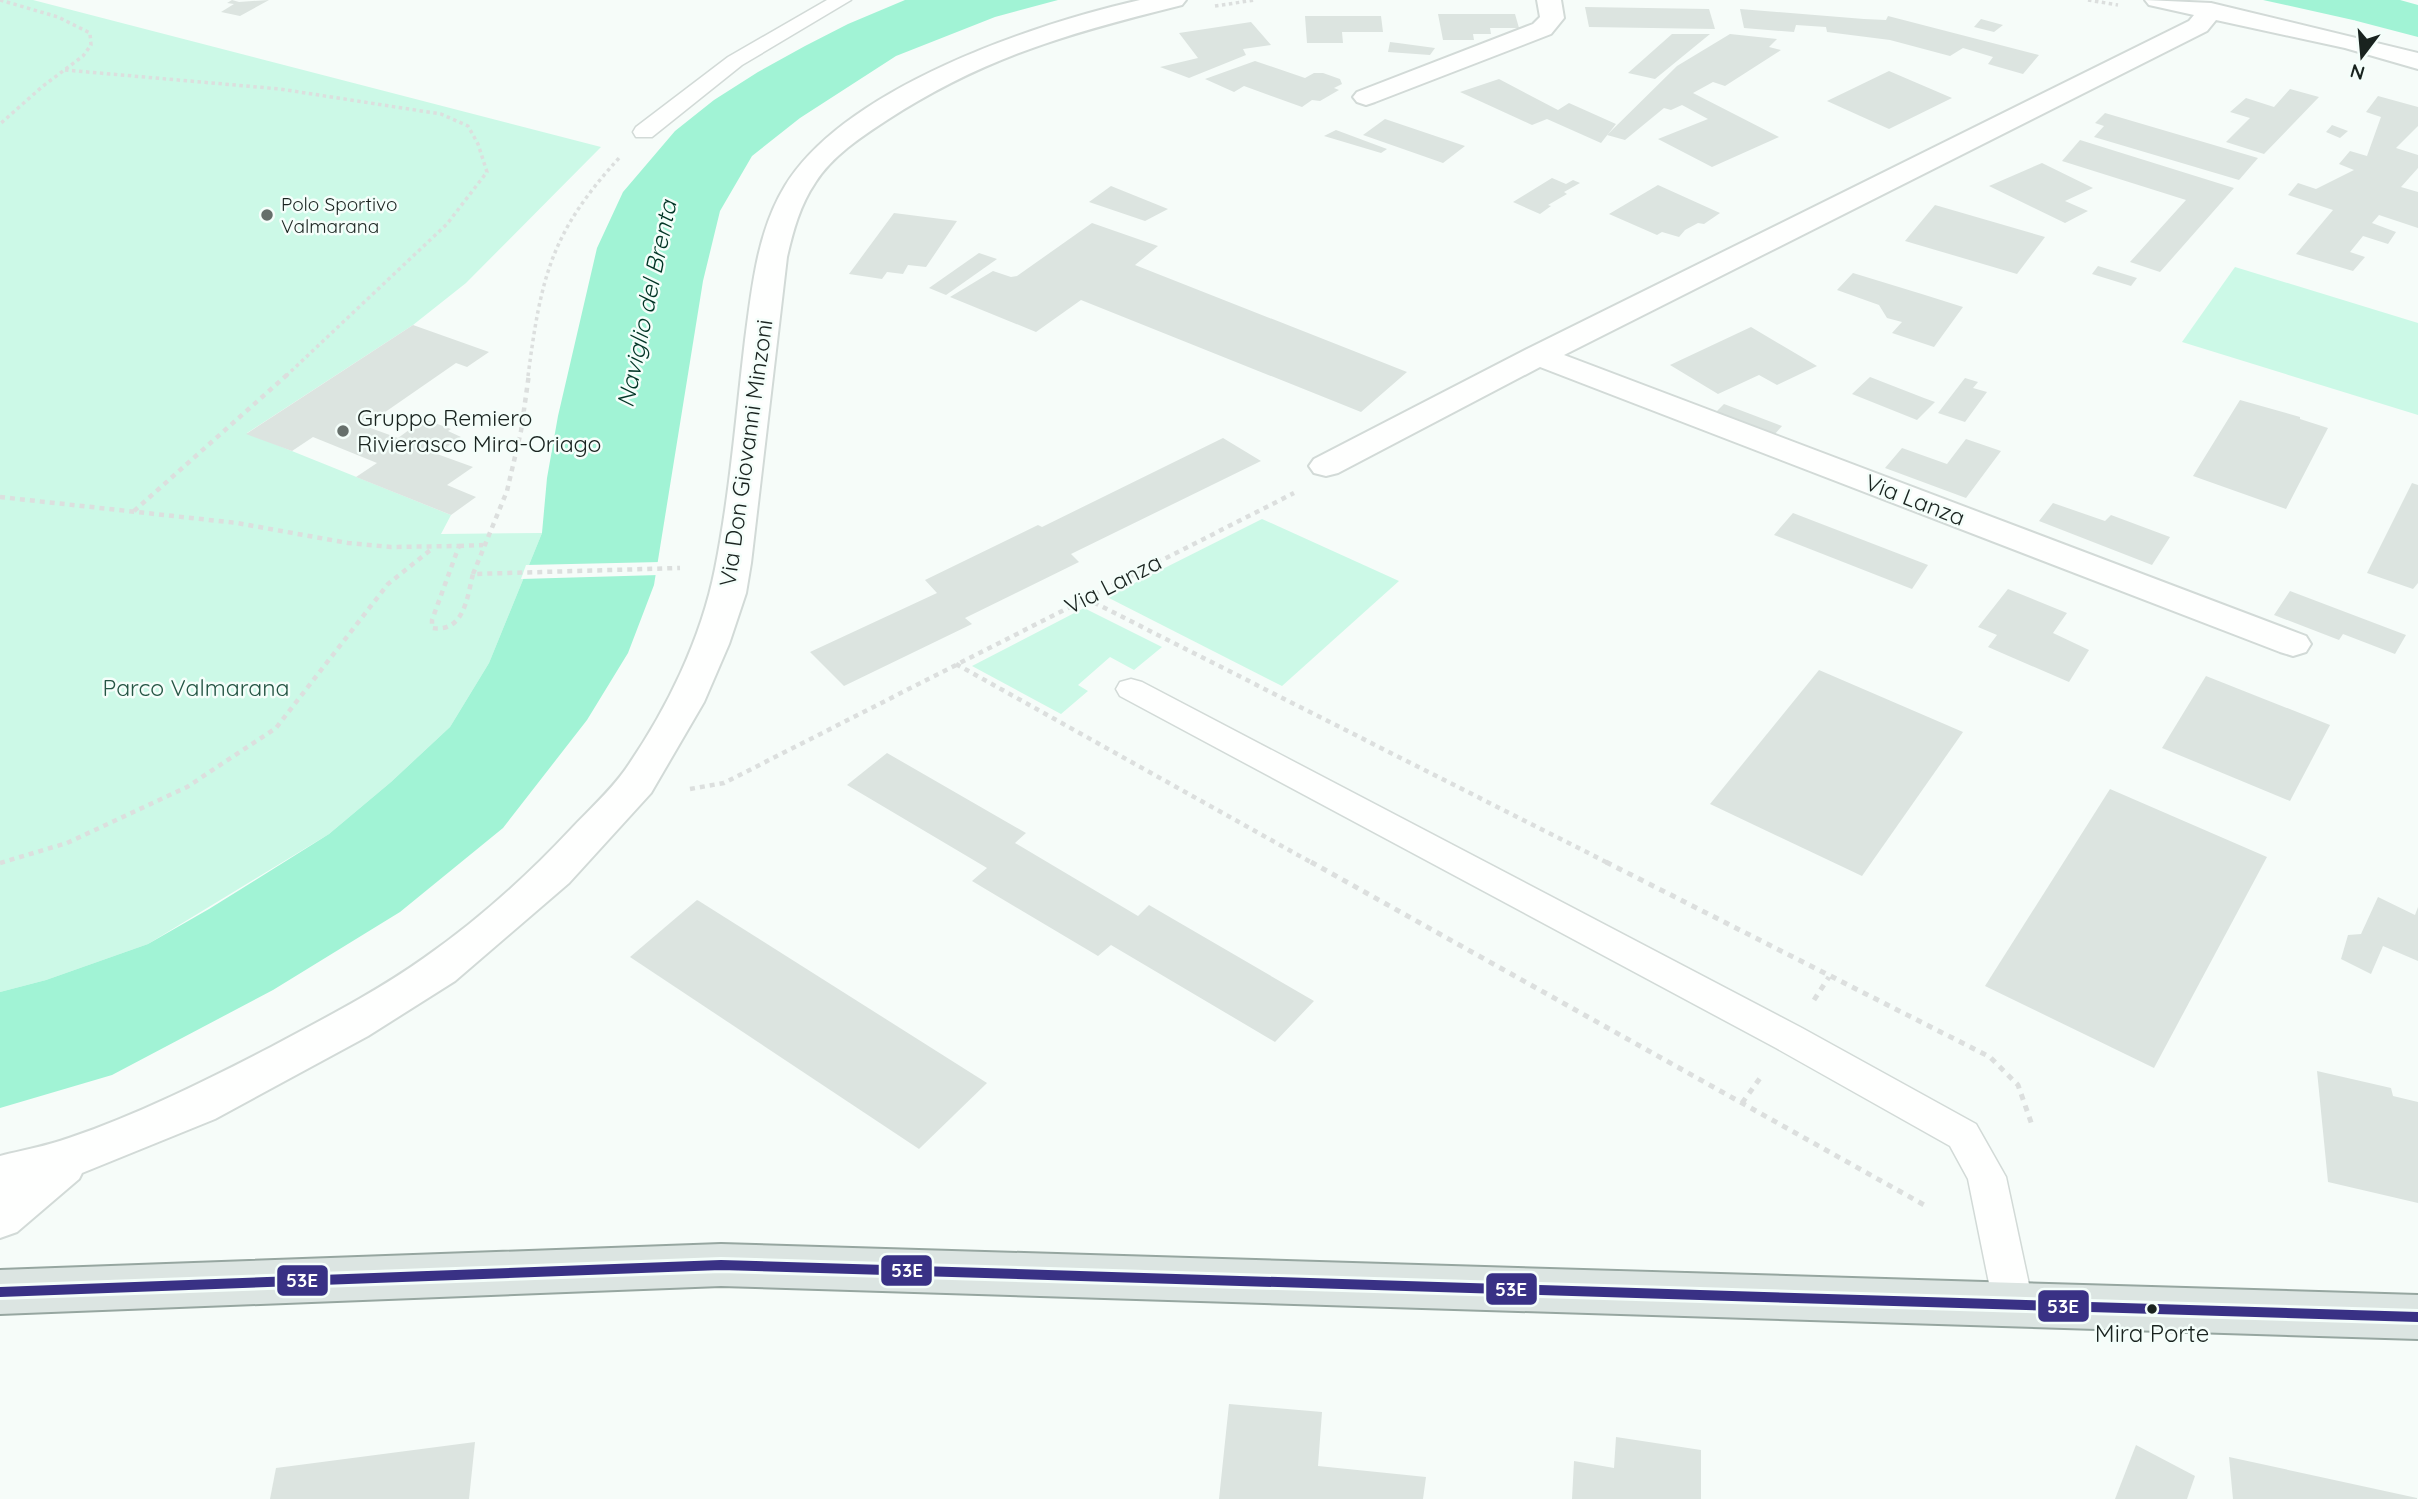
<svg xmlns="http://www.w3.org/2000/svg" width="2418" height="1499" font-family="Quicksand,sans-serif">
  <rect width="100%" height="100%" fill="#f6fcf9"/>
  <g fill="#ccf9e7">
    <polygon points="0,0 33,0 601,147 466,283 413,325 247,433 451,515 441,534 542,533 489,663 450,727 391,782 329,834 148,944 46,980 0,992"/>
    <polygon points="2235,267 2418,323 2418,415 2182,342"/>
    <polygon points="1262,519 1399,581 1282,686 1107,597"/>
    <polygon points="1084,608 1162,647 1134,670 1110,657 1078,685 1088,691 1061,714 972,666"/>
  </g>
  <g fill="#a1f3d5">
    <polygon points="905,0 1058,0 995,17 896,56 800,118 752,156 720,211 703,281 654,585 628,653 587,720 503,828 400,912 273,990 112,1075 0,1108 0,992 46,980 148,944 209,909 329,834 391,782 450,727 489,663 542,533 547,478 558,416 597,248 623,192 675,131 714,100 758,72 805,46 848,24"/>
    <polygon points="2263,0 2400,0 2418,5 2418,37 2353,20"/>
  </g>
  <polygon fill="#f6fcf9" points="661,562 659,575 521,579 526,565"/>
  <g fill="#dce4e0">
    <polygon points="232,0 239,2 269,0 240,16 221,12 234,4 227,3"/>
    <polygon points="1585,7 1709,9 1715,29 1589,27"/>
    <polygon points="1740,9 1864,19 1886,20 1888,16 2039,55 2023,74 1988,64 1993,57 1963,48 1950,56 1890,40 1827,32 1826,27 1796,25 1794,32 1744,28"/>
    <polygon points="1438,14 1515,14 1519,28 1490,28 1491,34 1473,34 1474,40 1443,40"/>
    <polygon points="1305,16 1381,16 1383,32 1342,32 1343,43 1307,43"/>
    <polygon points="1981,19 2003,25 1994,32 1974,27"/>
    <polygon points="1251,22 1271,45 1243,49 1246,55 1189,78 1160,67 1198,58 1179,33"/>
    <polygon points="1672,34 1710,34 1655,79 1628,73"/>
    <polygon points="1730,34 1777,39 1769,47 1781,50 1725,86 1713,82 1693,93 1779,137 1712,167 1658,139 1708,119 1682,105 1671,110 1664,108 1625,140 1607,135 1677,66"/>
    <polygon points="1390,42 1398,43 1435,48 1430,55 1388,52"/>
    <polygon points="1255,61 1305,78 1314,73 1323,73 1340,79 1342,84 1334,88 1339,90 1320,101 1312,100 1302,107 1244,86 1234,92 1205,79"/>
    <polygon points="1889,71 1952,98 1889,129 1827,101"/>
    <polygon points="1499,79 1558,110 1569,103 1616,124 1601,143 1547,119 1532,125 1460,92"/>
    <polygon points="2290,89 2319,97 2264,154 2226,142 2250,118 2230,112 2246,98 2274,107"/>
    <polygon points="2378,96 2418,107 2418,126 2396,148 2418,155 2418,168 2401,187 2418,192 2418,228 2379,215 2372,223 2396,232 2388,244 2363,236 2350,252 2365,257 2353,271 2296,254 2333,210 2288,195 2298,183 2316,189 2354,170 2339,164 2350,151 2367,156 2381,117 2366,112"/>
    <polygon points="2105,113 2258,158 2239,180 2094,137 2104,126 2095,123"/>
    <polygon points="1385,119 1465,146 1443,163 1363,135"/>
    <polygon points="2332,125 2348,131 2340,138 2326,132"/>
    <polygon points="1336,130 1387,149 1381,153 1324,136"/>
    <polygon points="2080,140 2234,188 2160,272 2130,262 2186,200 2062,161"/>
    <polygon points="2042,163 2093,188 2065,201 2088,211 2065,223 1989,186"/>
    <polygon points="1552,178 1566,184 1573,180 1580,183 1564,192 1567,194 1548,205 1551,206 1540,214 1513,202"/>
    <polygon points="1658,185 1720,213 1704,224 1698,223 1685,230 1679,237 1662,232 1657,235 1609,214"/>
    <polygon points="1111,186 1168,209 1145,221 1089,202"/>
    <polygon points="1935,205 2045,237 2017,274 1905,241"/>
    <polygon points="894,213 957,221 926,267 908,265 903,274 887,272 882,279 849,274"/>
    <polygon points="1092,223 1158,246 1135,265 1407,372 1361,412 1081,300 1036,332 950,297 993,271 1011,277 1017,276"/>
    <polygon points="979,253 997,259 946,295 929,288"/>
    <polygon points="2098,266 2137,278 2131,286 2092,274"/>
    <polygon points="1853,273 1925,295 1963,307 1934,347 1892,333 1902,322 1887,318 1879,305 1837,290"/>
    <polygon points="413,325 489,352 467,367 456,363 365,426 398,438 424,419 451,429 448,431 461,437 437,454 473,467 447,485 476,497 451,515 356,477 377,463 313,437 292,451 246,434"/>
    <polygon points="1751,327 1817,366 1777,385 1759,375 1718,394 1670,365"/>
    <polygon points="1870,377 1924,398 1935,402 1917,420 1852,394"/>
    <polygon points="1965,378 1978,382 1973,388 1987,392 1965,422 1938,413"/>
    <polygon points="2240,400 2300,417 2300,419 2328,428 2286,509 2193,476"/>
    <polygon points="1724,404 1782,426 1774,435 1715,413"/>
    <polygon points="1223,438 1261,461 1071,554 1079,562 965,618 972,624 844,686 810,652 937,593 925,580 1038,525 1042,527"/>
    <polygon points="1966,439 2001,451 1966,498 1885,468 1902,448 1947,464"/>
    <polygon points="2412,483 2418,485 2418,583 2413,589 2367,573"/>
    <polygon points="2053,503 2105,521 2111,515 2170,537 2152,565 2039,521"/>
    <polygon points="1793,513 1928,565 1912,589 1774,535"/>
    <polygon points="2008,589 2067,613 2053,633 2089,650 2069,682 1988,647 1997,635 1978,627"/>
    <polygon points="2290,591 2406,635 2395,654 2343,634 2339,640 2274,615"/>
    <polygon points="1819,670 1963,732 1862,876 1710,804"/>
    <polygon points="2206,676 2330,725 2290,801 2162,748"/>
    <polygon points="887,753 1026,833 1015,843 1138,916 1149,905 1314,1001 1275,1042 1111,945 1098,956 972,881 987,868 847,785"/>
    <polygon points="2110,789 2267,857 2154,1068 1985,986"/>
    <polygon points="2378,897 2415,915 2418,907 2418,961 2383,946 2371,974 2341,959 2348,935 2361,934"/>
    <polygon points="697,900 699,901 987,1083 919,1149 630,957"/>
    <polygon points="2317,1071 2391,1088 2393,1096 2418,1102 2418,1203 2328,1182"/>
    <polygon points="1229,1404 1322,1412 1318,1466 1426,1477 1423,1499 1219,1499"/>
    <polygon points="1616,1437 1701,1450 1701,1499 1572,1499 1574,1461 1614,1468"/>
    <polygon points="475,1442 469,1499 270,1499 276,1468"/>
    <polygon points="2136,1445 2195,1476 2187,1499 2115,1499"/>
    <polygon points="2229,1457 2417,1498 2417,1499 2233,1499"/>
  </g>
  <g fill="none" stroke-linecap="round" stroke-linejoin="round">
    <g stroke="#d2dad7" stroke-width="3">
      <g id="lane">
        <polygon points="827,0 851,0 742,65 652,137 636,137 633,132 636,127 728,57"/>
        <polygon points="1131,679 1142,682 1802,1028 1976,1124 2006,1177 2033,1303 2027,1316 2013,1321 1999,1316 1993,1303 1968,1179 1950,1146 1776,1048 1120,696 1116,689 1120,682"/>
      </g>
    </g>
    <g stroke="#d2dad7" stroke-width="4">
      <g id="street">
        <path d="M1140,0h46l-4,5c-112,28 -196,51 -295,115 -26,17 -55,36 -72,63 -15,22 -22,48 -28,74l-36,306 -5,30 -17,51 -25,58 -53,91 -82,90 -114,98 -87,55 -153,83 -133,54 -3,6 -62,53 -17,6v-82c23,-6 47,-10 69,-18 70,-24 136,-57 202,-91 52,-28 105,-55 153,-89 53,-37 103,-82 147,-129 18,-19 39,-38 54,-59 41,-59 76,-130 90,-201 15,-75 21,-153 30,-229 7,-52 12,-108 40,-154 60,-98 248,-162 355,-186z"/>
        <polygon points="1537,0 1561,0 1564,18 1551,34 1375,102 1366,105 1357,102 1353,97 1357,92 1533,24 1540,17"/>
        <polygon points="2145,0 2211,3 2418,53 2418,69 2345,48 2216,20 2207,31 1564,355 2306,636 2311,644 2306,652 2293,656 2280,652 1540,367 1338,473 1326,476 1314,473 1309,466 1314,459 1527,349 2189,21 2194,15 2149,5"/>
      </g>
    </g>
    <g stroke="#96a6a0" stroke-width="4">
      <polygon id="primary" points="721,1244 2418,1295 2418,1339 721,1286 0,1314 0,1270"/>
    </g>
    <g stroke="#dcdfde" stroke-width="3.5" stroke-dasharray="3.5 3.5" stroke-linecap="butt">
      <polyline points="0,0 58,17 90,33 91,45 83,56 43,86 0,124"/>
      <polyline points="2088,0 2118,5"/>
      <polyline points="1215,6 1255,0"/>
      <polyline points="65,70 280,89 441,114 468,126 478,144 487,172 447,224 286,376"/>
      <path d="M528,376c13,-99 23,-144 92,-219"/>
    </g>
    <g stroke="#dcdfde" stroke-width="4.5" stroke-dasharray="5 5" stroke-linecap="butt">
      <path d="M0,497l237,26 111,20 43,4 68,-1 -27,74v8c32,5 35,-30 41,-54l207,-6"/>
      <polyline points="134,511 288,374"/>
      <polyline points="459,546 483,545"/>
      <polyline points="473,574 507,491 521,431 529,374"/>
      <polyline points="1085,598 1610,864"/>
      <polyline points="956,664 1314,864"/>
      <polyline points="690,789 724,783 1294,493"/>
      <polyline points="0,863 67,843 187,787 276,728 388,584 433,548"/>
    </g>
    <g stroke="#dcdfde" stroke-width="5" stroke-dasharray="6 6" stroke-linecap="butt">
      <polyline points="1311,862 1926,1206"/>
      <polyline points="1606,862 1990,1057 2018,1085 2032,1125"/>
      <polyline points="1814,1000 1829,977"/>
      <polyline points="1742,1103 1763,1074"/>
    </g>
    <use href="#lane" fill="#fefffe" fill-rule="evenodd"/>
    <use href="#street" fill="#fefffe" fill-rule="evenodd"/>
    <use href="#primary" fill="#dce5e2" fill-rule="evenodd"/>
    <g stroke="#f4fefa" stroke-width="16">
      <polyline id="bus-1" points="0,1292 721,1265 2418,1317"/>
    </g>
    <use href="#bus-1" stroke="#393185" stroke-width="10"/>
  </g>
  <g fill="#666f6b" stroke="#f4fefa" stroke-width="2.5">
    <circle cx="267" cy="215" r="7"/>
    <circle cx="343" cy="431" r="7"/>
  </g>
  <circle fill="#19231f" stroke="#f4fefa" stroke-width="2.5" cx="2152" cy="1309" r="6"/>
  <g text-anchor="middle" stroke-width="5" stroke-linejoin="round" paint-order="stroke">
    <g font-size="19" fill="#19231f" stroke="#f4fefa" text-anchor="start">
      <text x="281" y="211">Polo Sportivo<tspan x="281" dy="22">Valmarana</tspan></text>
    </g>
    <g font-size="23" fill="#19231f" stroke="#f4fefa" text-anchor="start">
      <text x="357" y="426">Gruppo Remiero<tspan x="357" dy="26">Rivierasco Mira-Oriago</tspan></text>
    </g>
    <g font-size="23" fill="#19231f" stroke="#f4fefa">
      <text transform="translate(746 453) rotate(-82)" y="8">Via Don Giovanni Minzoni</text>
      <text transform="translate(1915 500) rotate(21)" y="8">Via Lanza</text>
      <text transform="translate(1113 584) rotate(-27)" y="8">Via Lanza</text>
    </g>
    <g font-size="23" fill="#255544" stroke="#f4fefa">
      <text x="196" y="696">Parco Valmarana</text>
    </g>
    <g font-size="24" font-style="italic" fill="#003525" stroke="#f4fefa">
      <text transform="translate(647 304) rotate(-78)" y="8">Naviglio del Brenta</text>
    </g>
    <g font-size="24" fill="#19231f" stroke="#f4fefa">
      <text x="2152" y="1342">Mira Porte</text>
    </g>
  </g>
  <g stroke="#f4fefa" stroke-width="2.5">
    <rect x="880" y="1254" width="53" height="33" rx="7" fill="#393185"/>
    <rect x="276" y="1264" width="53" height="33" rx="7" fill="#393185"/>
    <rect x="1485" y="1272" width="53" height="34" rx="7" fill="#393185"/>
    <rect x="2037" y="1289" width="53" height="34" rx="7" fill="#393185"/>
  </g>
  <g font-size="19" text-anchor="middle" font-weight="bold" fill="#fff">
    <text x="907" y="1277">53E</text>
    <text x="302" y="1287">53E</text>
    <text x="1511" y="1296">53E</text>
    <text x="2063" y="1313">53E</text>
  </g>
  <g transform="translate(2362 56) rotate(196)" stroke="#f4fefa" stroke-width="5" paint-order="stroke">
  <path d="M0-5L12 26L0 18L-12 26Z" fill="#19231f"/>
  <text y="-10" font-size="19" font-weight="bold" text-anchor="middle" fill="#19231f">N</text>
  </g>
</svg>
